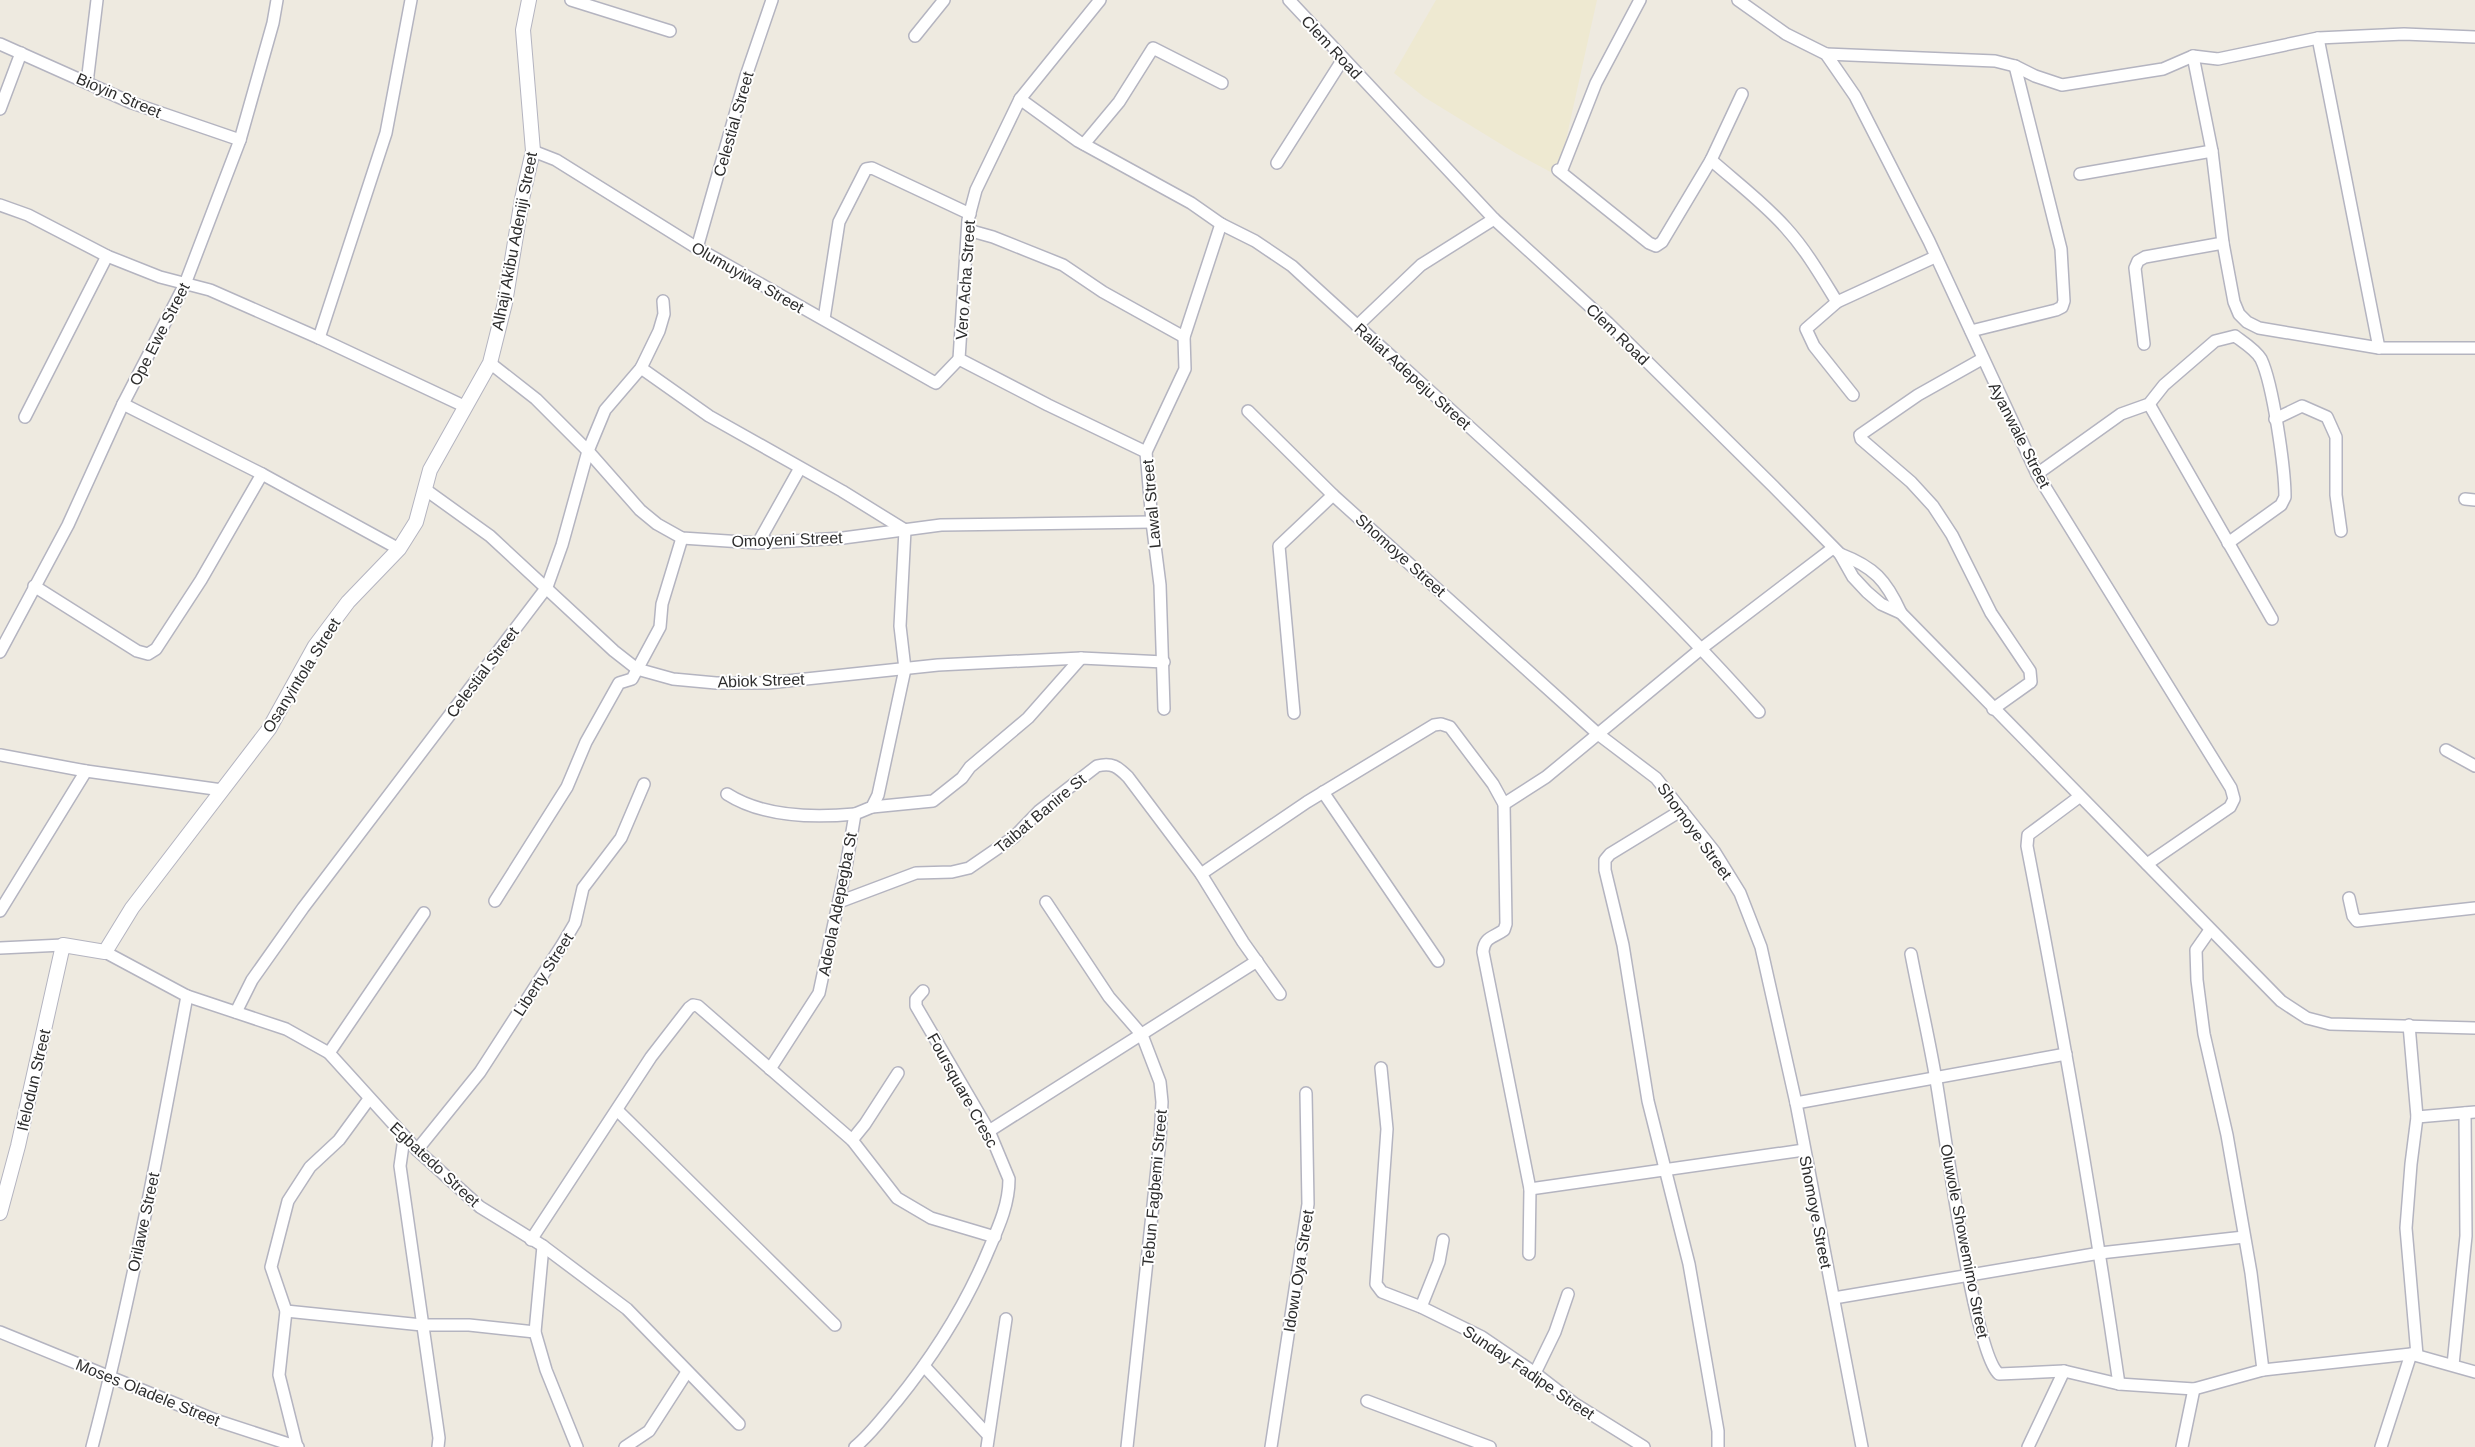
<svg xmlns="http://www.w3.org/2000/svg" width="2475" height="1447" font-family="Helvetica,sans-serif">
  <rect width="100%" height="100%" fill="#eeeae0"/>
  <polygon fill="#eee9d1" points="1436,0 1597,0 1558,176 1517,154 1424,97 1394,73"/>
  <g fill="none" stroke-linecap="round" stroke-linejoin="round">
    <g stroke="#b4b4c0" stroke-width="14">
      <g id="minor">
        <polyline points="571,0 670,31"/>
        <polyline points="1100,0 1020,99 976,190 968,220 959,359 1048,405 1146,452"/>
        <polyline points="1289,0 1494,219 1608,323 1774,487 1840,554 1853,577 1867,592 1881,604 1901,613 2281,1001 2307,1018 2330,1024 2475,1028"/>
        <polyline points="1640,0 1596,83 1561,172 1558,170 1649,243 1656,246 1662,242 1711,160 1742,94"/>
        <polyline points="1738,0 1786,34 1826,54 1855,96 1929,241 2037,474 2231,788 2234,799 2230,807 2147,864"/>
        <polyline points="915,36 944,0"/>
        <polyline points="2318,38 2379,348"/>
        <polyline points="0,44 132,103 240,140"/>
        <polyline points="1826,54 1995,61 2015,66 2035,76 2062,85 2163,69 2193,56 2218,59 2318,38 2404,34 2475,37"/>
        <polyline points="2193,56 2212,151 2223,243 2234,302 2239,314 2247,322 2259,328 2379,348 2475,348"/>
        <polyline points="87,83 97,0"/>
        <path d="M1020,99l58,42 113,62 30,21 34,17 37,25c158,146 324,284 467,446"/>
        <polyline points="0,109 21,53"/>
        <polyline points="1084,144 1119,102 1153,48 1222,83"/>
        <polyline points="533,151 556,160 697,248 932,381 936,383 959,359"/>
        <path d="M1711,160c25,22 53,43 75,68 20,22 35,48 51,74"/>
        <polyline points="1277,163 1343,59"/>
        <polyline points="2080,174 2212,151"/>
        <polyline points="0,205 28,215 107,256 160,277 210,290 319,338 466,407"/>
        <polyline points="968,230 993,237 1063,265 1103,292 1184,337"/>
        <polyline points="697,248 746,76 772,0"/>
        <polyline points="824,319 839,222 866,169 872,168 970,214"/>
        <polyline points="1357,326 1421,265 1494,219"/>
        <polyline points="1971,331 2056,310 2062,307 2064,301 2061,249 2015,66"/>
        <polyline points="319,338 386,133 411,0"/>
        <polyline points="2144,344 2135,268 2138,261 2145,257 2223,243"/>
        <polyline points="1982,359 1918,395 1860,435 1861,439 1911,482 1933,506 1952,535 1991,613 2030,671 2031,682 1993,709"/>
        <polyline points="490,363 536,399 588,451 640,510 657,524 682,538 758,543 843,538 941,525 1152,522"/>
        <polyline points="641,368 709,416 842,491 905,530 900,626 905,669 878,795 872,807 855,814 846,867 819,993 770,1069"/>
        <polyline points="1853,395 1814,346 1806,329 1837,302 1935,257"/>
        <polyline points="123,404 262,474 399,549"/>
        <polyline points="2149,404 2272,619"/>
        <polyline points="1248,411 1333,495 1598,734 1656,778 1714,851 1740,893 1761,947 1796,1103 1862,1447"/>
        <polyline points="25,417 107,256"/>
        <polyline points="2275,419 2302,406 2327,417 2336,437 2336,495 2341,531"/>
        <path d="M2037,474l84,-60 28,-10 15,-19 51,-44 20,-5c8,6 21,14 26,23 12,25 24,110 24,138l-4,8 -53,38"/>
        <polyline points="426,490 490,536 614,651 637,669 673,679 716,683 768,683 938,665 1081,658 1164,662"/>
        <polyline points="2465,499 2475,500"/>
        <polyline points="758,543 800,468"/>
        <path d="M1840,554c34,13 46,26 61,59"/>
        <polyline points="34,586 137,651 148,654 156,649 201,580 262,474"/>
        <polyline points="0,652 68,525 123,404 185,284 240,140 273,23 277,0"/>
        <polyline points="1164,709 1160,585 1152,522 1146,452 1185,369 1184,337 1221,224"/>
        <polyline points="1294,713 1279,546 1333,495"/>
        <polyline points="2446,750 2475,766"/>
        <polyline points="0,755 86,771 222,790"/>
        <polyline points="1323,792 1438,961"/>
        <path d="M727,794c36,23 87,24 128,20"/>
        <path d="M2079,797l-51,38 -1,11c35,179 66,358 92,538"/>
        <polyline points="1504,804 1546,777 1702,648 1833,548"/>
        <polyline points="872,807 933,801 962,778 970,767 1028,718 1081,658"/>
        <polyline points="1682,810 1610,854 1605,860 1605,870 1623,945 1648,1101 1689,1264 1718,1431 1718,1447"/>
        <path d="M1201,874l106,-72 127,-77 7,-1 9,3 43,57 11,20 2,120 -2,6c-11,8 -20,7 -21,22l47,237 -1,65"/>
        <polyline points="2349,898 2353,916 2357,921 2475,908"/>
        <polyline points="495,901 567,787 586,742 619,683 632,679 660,627 662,604 682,538"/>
        <path d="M839,902l77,-29 36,-1 17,-4 45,-31 25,-26 58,-45c15,-4 21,1 31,11l73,97 42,68 37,52"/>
        <polyline points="1046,902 1109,997 1142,1035 1160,1082 1162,1102 1160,1140 1127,1447"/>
        <polyline points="0,911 86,771"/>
        <polyline points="2210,930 2196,950 2197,980 2204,1034 2227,1135 2251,1273 2263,1370"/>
        <polyline points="0,948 63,945"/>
        <polyline points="105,952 187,996 286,1029 329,1053 417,1150 480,1207 543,1246 627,1309 739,1424"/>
        <path d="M1911,954c8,42 18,84 25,126 8,45 38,275 63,294l65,-3 55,13 75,5 69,-19 148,-16 64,18"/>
        <polyline points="236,1012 252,980 303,908 547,587 562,545 588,451 605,410 641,368 659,331 664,314 663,301"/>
        <polyline points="2409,1025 2417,1117 2411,1164 2406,1228 2417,1355"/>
        <polyline points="329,1053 424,913"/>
        <polyline points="1381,1068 1387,1129 1376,1284 1382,1292 1421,1307 1482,1337 1535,1373 1575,1404 1644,1447"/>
        <polyline points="1796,1103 2066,1054"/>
        <polyline points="617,1110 835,1325"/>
        <polyline points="2417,1117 2475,1112"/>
        <polyline points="989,1131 1257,961"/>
        <polyline points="404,1138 400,1166 439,1438 438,1447"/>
        <polyline points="852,1140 865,1124 898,1073"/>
        <polyline points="417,1150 480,1072 562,945 575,923 583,888 621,838 644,784"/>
        <polyline points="1530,1189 1804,1150"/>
        <polyline points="531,1240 651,1057 689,1008 693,1005 698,1006 852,1140 897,1198 931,1218 995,1237"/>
        <polyline points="543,1246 535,1332 546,1370 577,1447"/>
        <polyline points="1834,1298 2100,1253 2244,1237"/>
        <polyline points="1421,1307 1439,1262 1443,1240"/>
        <polyline points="286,1311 422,1325 469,1325 535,1332"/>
        <polyline points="0,1332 218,1421 298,1447"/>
        <polyline points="2453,1365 2466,1236 2465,1113"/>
        <polyline points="924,1366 988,1435"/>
        <polyline points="1535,1373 1555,1332 1568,1294"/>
        <polyline points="1367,1401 1490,1447"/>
        <path d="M92,1447c39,-148 67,-300 95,-451"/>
        <polyline points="297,1447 279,1375 286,1311 271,1267 288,1201 310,1167 339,1140 369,1099"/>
        <polyline points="625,1447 649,1431 687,1372"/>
        <path d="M855,1447c16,-13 28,-30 41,-45 39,-48 70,-97 93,-153 10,-23 20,-45 20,-70l-20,-48 -73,-125v-7l7,-8"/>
        <polyline points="987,1447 1006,1319"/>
        <polyline points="1271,1447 1308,1204 1306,1093"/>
        <polyline points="2028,1447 2064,1371"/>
        <polyline points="2182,1447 2194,1389"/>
        <polyline points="2381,1447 2411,1354"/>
      </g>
    </g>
    <g stroke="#b4b4c0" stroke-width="16">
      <polyline id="tertiary" points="0,1213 18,1146 63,945 105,952 132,908 269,729 315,646 348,602 399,549 416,522 430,470 490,363 505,303 522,199 533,151 523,30 529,0"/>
    </g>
    <use href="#minor" stroke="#fff" stroke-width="11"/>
    <use href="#tertiary" stroke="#fff" stroke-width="14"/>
  </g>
  <g text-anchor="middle" stroke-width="4" stroke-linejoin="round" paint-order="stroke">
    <g font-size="16" fill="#2d2d2d" stroke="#fff">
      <text transform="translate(1332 47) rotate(47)" y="6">Clem Road</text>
      <text transform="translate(119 95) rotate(23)" y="6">Bioyin Street</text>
      <text transform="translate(733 124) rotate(-74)" y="6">Celestial Street</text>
      <text transform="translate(514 241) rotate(-79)" y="6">Alhaji Akibu Adeniji Street</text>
      <text transform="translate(748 277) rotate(30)" y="6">Olumuyiwa Street</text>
      <text transform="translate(965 280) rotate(-86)" y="6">Vero Acha Street</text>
      <text transform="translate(159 334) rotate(-63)" y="6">Ope Ewe Street</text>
      <text transform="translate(1618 334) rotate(44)" y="6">Clem Road</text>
      <text transform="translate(1413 376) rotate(42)" y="6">Raliat Adepeju Street</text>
      <text transform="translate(2020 435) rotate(63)" y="6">Ayanwale Street</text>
      <text transform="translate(1151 504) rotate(-95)" y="6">Lawal Street</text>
      <text transform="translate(787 539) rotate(-2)" y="6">Omoyeni Street</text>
      <text transform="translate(1401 555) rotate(42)" y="6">Shomoye Street</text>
      <text transform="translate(482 672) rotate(-53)" y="6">Celestial Street</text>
      <text transform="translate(301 675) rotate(-58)" y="6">Osanyintola Street</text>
      <text transform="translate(761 680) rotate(-2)" y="6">Abiok Street</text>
      <text transform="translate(1040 813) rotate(-40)" y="6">Taibat Banire St</text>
      <text transform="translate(1695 831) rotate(54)" y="6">Shomoye Street</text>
      <text transform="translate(837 904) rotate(-79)" y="6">Adeola Adepegba St</text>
      <text transform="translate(543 974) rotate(-57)" y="6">Liberty Street</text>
      <text transform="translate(33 1080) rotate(-77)" y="6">Ifelodun Street</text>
      <text transform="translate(963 1090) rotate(61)" y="6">Foursquare Cresc</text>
      <text transform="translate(435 1164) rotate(43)" y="6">Egbatedo Street</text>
      <text transform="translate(1154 1188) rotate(-85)" y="6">Tebun Fagbemi Street</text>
      <text transform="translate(1816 1212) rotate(79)" y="6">Shomoye Street</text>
      <text transform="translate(143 1222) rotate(-78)" y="6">Orilawe Street</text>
      <text transform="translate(1965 1241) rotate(79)" y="6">Oluwole Showemimo Street</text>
      <text transform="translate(1298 1271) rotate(-81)" y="6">Idowu Oya Street</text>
      <text transform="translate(1529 1372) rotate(34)" y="6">Sunday Fadipe Street</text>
      <text transform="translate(148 1392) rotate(22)" y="6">Moses Oladele Street</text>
    </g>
  </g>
</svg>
